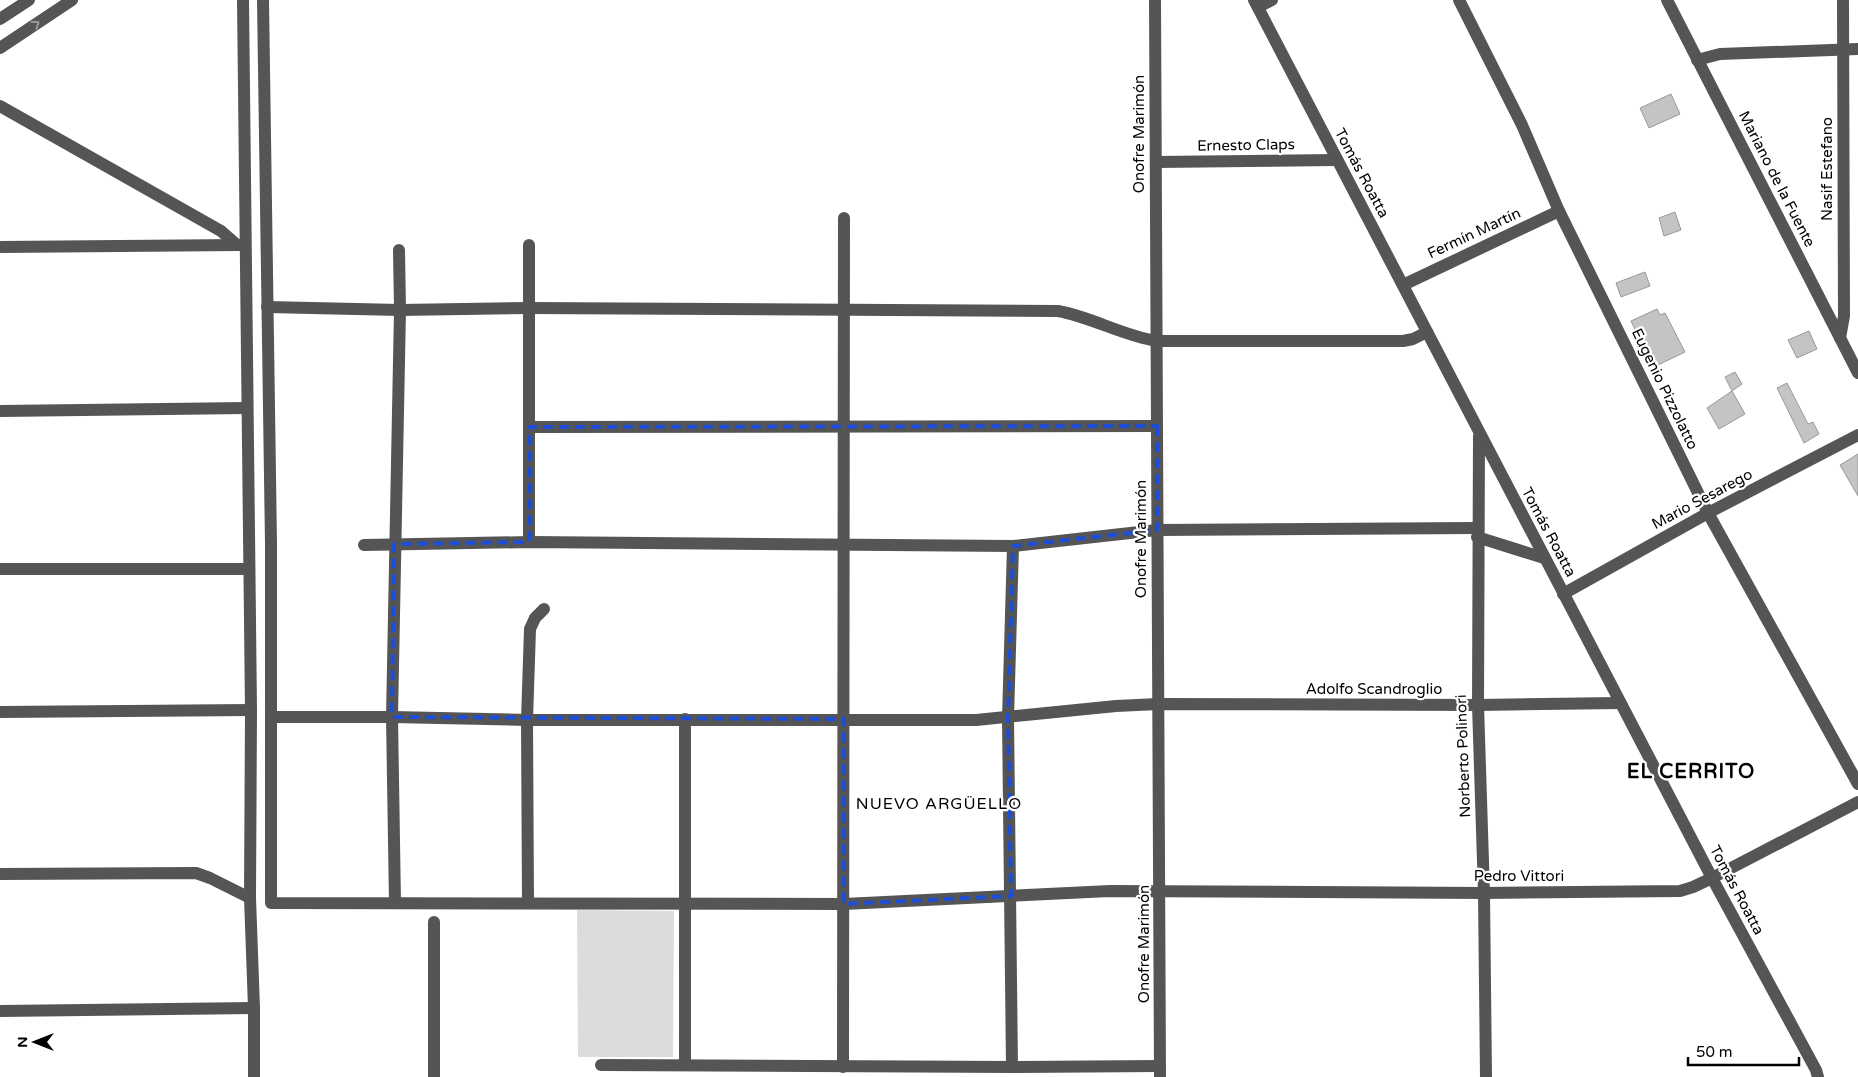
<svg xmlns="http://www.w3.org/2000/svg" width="1858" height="1077" font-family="'Varela Round',sans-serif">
  <rect width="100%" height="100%" fill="#fff"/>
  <polygon fill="#dcdcdc" points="577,910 674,911 673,1057 578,1057"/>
  <g fill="#c4c4c4" stroke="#999">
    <polygon points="1671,94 1680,114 1649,128 1640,108"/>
    <polygon points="1675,212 1681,230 1664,236 1659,218"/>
    <polygon points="1645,272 1650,286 1621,297 1616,283"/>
    <polygon points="1657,309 1660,315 1665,313 1685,352 1656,366 1642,336 1639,338 1631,321"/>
    <polygon points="1809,331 1817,349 1797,358 1788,340"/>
    <polygon points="1735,372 1742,384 1732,391 1725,377"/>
    <polygon points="1787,383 1808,424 1813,422 1819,434 1804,443 1777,388"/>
    <polygon points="1732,391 1745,414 1719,429 1707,408"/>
    <polygon points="1858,454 1858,496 1840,465"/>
  </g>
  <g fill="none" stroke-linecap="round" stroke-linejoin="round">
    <g stroke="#555" stroke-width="12">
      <polyline points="243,0 251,710 250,898 254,1008 254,1077"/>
      <polyline points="263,0 271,544 271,903 844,904 1110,891 1484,893 1680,891 1693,887 1712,878 1858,802"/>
      <polyline points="1155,0 1160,1077"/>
      <polyline points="1254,0 1712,878 1816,1070 1818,1077"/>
      <polyline points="1459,0 1522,125 1559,211 1708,513 1858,784"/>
      <polyline points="1667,0 1858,373"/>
      <polyline points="1258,7 1272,0"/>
      <polyline points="0,19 29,0"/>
      <polyline points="0,48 72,0"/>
      <polyline points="1697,60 1720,54 1858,49"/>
      <polyline points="0,106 221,231 237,245"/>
      <polyline points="1156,162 1337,160"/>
      <polyline points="0,247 240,245"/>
      <polyline points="1403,285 1559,211"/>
      <path d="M267,307l133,3 129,-2 529,3c34,6 65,25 99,30h246l10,-2 14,-7"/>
      <polyline points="1840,338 1844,316 1843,0"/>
      <polyline points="0,411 247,408"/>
      <polyline points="529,427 1157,426"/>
      <polyline points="1479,436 1478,705 1484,893 1486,1077"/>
      <polyline points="1477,537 1544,558"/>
      <polyline points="529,542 529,245"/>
      <polyline points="364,545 529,542 1013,546 1157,530 1477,528"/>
      <polyline points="0,569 248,569"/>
      <polyline points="1563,594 1708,513 1858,435"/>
      <polyline points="0,712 251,710"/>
      <polyline points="271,717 392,717 527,720 976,720 1116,706 1158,704 1478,705 1620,703"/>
      <polyline points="685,719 685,1065"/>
      <polyline points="0,874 196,873 210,878 250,898"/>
      <polyline points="395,903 392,717 400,310 399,250"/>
      <polyline points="528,903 527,720 530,629 535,618 544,609"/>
      <polyline points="434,922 434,1077"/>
      <polyline points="0,1011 254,1008"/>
      <polyline points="601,1065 1012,1067 1160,1066"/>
      <polyline points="843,1067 844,218"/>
      <polyline points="1012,1067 1008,718 1013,546"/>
    </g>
  </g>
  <defs><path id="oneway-chevron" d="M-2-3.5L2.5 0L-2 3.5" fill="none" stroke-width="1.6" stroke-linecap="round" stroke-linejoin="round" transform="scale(1.25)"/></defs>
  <use stroke="#999" href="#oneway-chevron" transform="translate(36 24) rotate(-34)"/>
  <path fill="none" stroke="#1d4ed8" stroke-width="4" stroke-dasharray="10 6" stroke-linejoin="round" d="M1157,426v104l-144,16 -5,172 3,178 -167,8v-185l-452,-2 2,-173 135,-2v-115z"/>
  <g text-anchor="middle" stroke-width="4.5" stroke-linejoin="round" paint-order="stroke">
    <g font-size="15" fill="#000" stroke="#fff">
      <text transform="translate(1139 134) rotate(-90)" y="5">Onofre Marimón</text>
      <text transform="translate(1246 145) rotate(-1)" y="5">Ernesto Claps</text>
      <text transform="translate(1827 169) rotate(-90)" y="5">Nasif Estefano</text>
      <text transform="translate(1362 173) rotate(62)" y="5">Tomás Roatta</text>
      <text transform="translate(1777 179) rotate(63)" y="5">Mariano de la Fuente</text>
      <text transform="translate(1474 233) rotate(-25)" y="5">Fermín Martín</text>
      <text transform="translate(1665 389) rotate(64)" y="5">Eugenio Pizzolatto</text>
      <text transform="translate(1702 499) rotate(-28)" y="5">Mario Sesarego</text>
      <text transform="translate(1549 532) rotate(62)" y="5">Tomás Roatta</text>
      <text transform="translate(1141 539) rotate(-90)" y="5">Onofre Marimón</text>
      <text x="1374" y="694">Adolfo Scandroglio</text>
      <text transform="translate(1463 756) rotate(-92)" y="5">Norberto Polinori</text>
      <text x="1519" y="881">Pedro Vittori</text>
      <text transform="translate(1737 890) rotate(62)" y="5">Tomás Roatta</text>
      <text transform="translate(1144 944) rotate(-90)" y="5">Onofre Marimón</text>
    </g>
    <g font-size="16" letter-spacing="1" fill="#000" stroke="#fff">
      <text x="939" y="809">NUEVO ARGÜELLO</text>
    </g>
    <g font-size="20" font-weight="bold" letter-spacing="1" fill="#000" stroke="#fff">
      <text x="1691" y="778">EL CERRITO</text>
    </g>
  </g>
  <g transform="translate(35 1042) rotate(270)" stroke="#ffffff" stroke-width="4" paint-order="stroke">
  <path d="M0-4L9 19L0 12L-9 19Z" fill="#000000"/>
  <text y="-8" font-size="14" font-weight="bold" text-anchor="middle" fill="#000000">N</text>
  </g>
  <path d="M1688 1057v8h111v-8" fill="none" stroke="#000000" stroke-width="2.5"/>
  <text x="1696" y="1057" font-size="15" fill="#000000" stroke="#ffffff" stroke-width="4" paint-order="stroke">50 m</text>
</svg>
